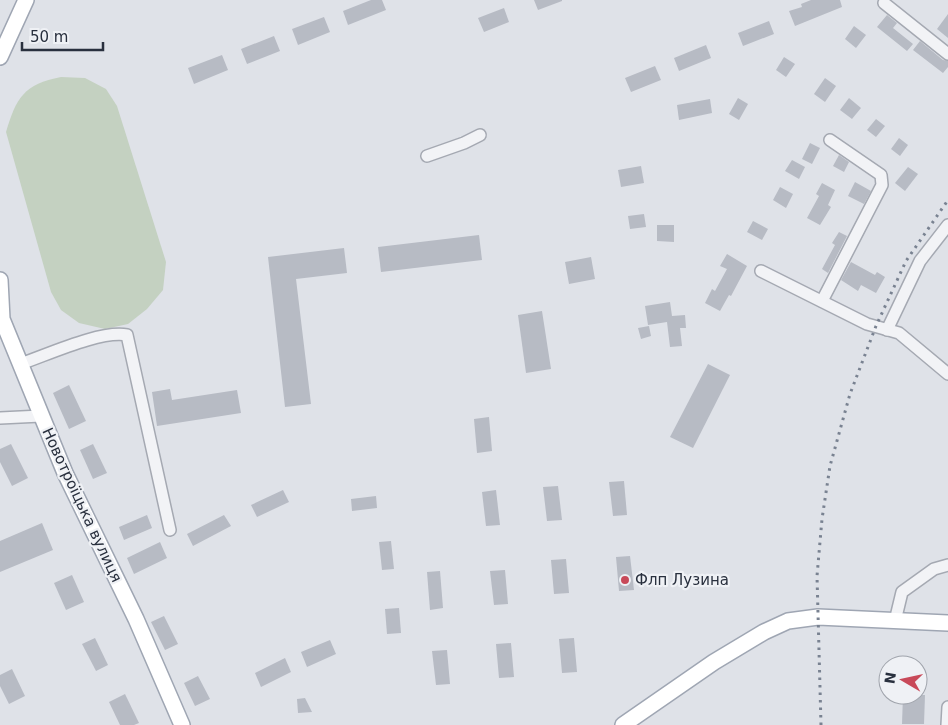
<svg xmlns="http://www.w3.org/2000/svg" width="948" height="725" font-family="'DejaVu Sans',sans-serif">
  <rect width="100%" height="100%" fill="#dfe2e8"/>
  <path fill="#c4d1c1" d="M61,77l24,1 21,11 11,17 49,156 -3,28 -16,19 -19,15 -23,5 -26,-6 -18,-13 -10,-18 -45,-160c10,-34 18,-48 55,-55z"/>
  <g fill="#b7bbc4">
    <polygon points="371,0 382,0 386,10 348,25 343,11"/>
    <polygon points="534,0 562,0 562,1 538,10"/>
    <polygon points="811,0 840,0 842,7 795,26 789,11 802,7 801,4"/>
    <polygon points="504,8 509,22 484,32 478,18"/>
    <polygon points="948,14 948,38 937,29"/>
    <polygon points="887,15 897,23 893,28 913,44 907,51 877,27"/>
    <polygon points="324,17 330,32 298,45 292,29"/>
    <polygon points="769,21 774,34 743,46 738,33"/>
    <polygon points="854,26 866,35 856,48 845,39"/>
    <polygon points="274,36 280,51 247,64 241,49"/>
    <polygon points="920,41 943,60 948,61 948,67 943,73 913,50"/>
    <polygon points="706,45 711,58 679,71 674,58"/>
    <polygon points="222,55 228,70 194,84 188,68"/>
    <polygon points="784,57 795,64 786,77 776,70"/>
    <polygon points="655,66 661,80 631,92 625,78"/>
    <polygon points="825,78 836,86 825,102 814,94"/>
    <polygon points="738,98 748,104 739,120 729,114"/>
    <polygon points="849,98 861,108 852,119 840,110"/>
    <polygon points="710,99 712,113 679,120 677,105"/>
    <polygon points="876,119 885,126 876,137 867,130"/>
    <polygon points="899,138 908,145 900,156 891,149"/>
    <polygon points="810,143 820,148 812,164 802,159"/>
    <polygon points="839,155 849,162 844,172 833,166"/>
    <polygon points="792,160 805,167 799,179 785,171"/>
    <polygon points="641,166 644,183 621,187 618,170"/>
    <polygon points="908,167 918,174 905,191 895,183"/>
    <polygon points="855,182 871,191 864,204 848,196"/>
    <polygon points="822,183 835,190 828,205 831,207 820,225 807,218 819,196 816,194"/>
    <polygon points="780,187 793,194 786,208 773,200"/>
    <polygon points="644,214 646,227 630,229 628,216"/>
    <polygon points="753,221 768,229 762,240 747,232"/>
    <polygon points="657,225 674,225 674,242 657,241"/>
    <polygon points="839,232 847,236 828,273 822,269 835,245 832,243"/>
    <polygon points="479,235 482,260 381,272 378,247"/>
    <polygon points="344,248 347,273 296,279 311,404 285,407 268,257"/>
    <polygon points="727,254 747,266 731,296 729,295 720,311 705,303 712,289 715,291 727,269 720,266"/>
    <polygon points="591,257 595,279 569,284 565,262"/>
    <polygon points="851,262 875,275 877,272 885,277 876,293 861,285 858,291 841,280"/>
    <polygon points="670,302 672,316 685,315 686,328 680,328 682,346 670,347 667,322 648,325 645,306"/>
    <polygon points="542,311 551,369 526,373 518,315"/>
    <polygon points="649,326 651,336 641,339 638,328"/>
    <polygon points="708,364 730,375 693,448 670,437"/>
    <polygon points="69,385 86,421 69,429 53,393"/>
    <polygon points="170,389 172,400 237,390 241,413 157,426 152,392"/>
    <polygon points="489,417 492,451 477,453 474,419"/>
    <polygon points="11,444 28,478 12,486 0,462 0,449"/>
    <polygon points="93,444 107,473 93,479 80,450"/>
    <polygon points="624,481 627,515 613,516 609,482"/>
    <polygon points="558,486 562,520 547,521 543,487"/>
    <polygon points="283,490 289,502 257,517 251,505"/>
    <polygon points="496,490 500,525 486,526 482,492"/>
    <polygon points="376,496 377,508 352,511 351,499"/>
    <polygon points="147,515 152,528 124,540 119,527"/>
    <polygon points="224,515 231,526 193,546 187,534"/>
    <polygon points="42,523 53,550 0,572 0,541"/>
    <polygon points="391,541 394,569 382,570 379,542"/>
    <polygon points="160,542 167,558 134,574 127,558"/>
    <polygon points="630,556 634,590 619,591 616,557"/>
    <polygon points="566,559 569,593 554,594 551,560"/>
    <polygon points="505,570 508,604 494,605 490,571"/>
    <polygon points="440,571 443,608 430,610 427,572"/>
    <polygon points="72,575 84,602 66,610 54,583"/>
    <polygon points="399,608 401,633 387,634 385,609"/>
    <polygon points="164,616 178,644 165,650 151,622"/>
    <polygon points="95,638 108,665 96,671 82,644"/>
    <polygon points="574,638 577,672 562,673 559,639"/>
    <polygon points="330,640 336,654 307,667 301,652"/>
    <polygon points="511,643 514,677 499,678 496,644"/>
    <polygon points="447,650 450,684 436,685 432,651"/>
    <polygon points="285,658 291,672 261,687 255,673"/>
    <polygon points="12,669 25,696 9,704 0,686 0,675"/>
    <polygon points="198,676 210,699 195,706 184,683"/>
    <polygon points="125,694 139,723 134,725 120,725 109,702"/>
    <polygon points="903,695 925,695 924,724 902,724"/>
    <polygon points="305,698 312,712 298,713 297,699"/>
  </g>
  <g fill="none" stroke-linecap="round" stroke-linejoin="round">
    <g stroke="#a5a9b2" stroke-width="14">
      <g id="minor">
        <polyline points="884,3 948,54"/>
        <polyline points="427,156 464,143 480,135"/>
        <polyline points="761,271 867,324 899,333 948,374"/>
        <polyline points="822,301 882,185 881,175 830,140"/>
        <polyline points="887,330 920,261 948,225"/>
        <path d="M20,364c27,-9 80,-34 107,-29l43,195"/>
        <polyline points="0,418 41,416"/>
        <polyline points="895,621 902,592 934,569 948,565"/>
        <polyline points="947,725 948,707"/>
      </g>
    </g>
    <g stroke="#9fa6b3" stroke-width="18">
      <g id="major">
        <polyline points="0,57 26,0"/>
        <polyline points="0,280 2,319 65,473 136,619 182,725"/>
        <polyline points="623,725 714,662 764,632 788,621 818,617 948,623"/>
      </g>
    </g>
    <use href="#minor" stroke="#f2f3f6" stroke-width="11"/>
    <use href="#major" stroke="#fff" stroke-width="15"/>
    <polyline stroke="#798291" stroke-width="3" stroke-dasharray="2.5 5" stroke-linecap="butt" points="821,725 817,576 822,519 830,466 850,394 876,326 906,261 948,200"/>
  </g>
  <circle fill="#c84959" stroke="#eff1f5" stroke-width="2" cx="625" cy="580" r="5"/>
  <g text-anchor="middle" stroke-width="4.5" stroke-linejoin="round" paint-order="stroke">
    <g font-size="15" fill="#29303e" stroke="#eff1f5">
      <text transform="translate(82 505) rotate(65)" y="5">Новотроїцька вулиця</text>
    </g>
    <g font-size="15" fill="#29303e" stroke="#eff1f5" text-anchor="start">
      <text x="635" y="585">Флп Лузина</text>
    </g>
  </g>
  <g transform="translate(903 680) rotate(279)"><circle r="24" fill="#eff1f5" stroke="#a0a4ac"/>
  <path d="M0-4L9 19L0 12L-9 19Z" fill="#c84959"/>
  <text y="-8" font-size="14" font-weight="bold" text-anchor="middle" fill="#29303e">N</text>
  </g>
  <path d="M22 42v8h81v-8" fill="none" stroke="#29303e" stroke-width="2.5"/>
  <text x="30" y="42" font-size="15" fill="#29303e" stroke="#eff1f5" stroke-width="4" paint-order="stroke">50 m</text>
</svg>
